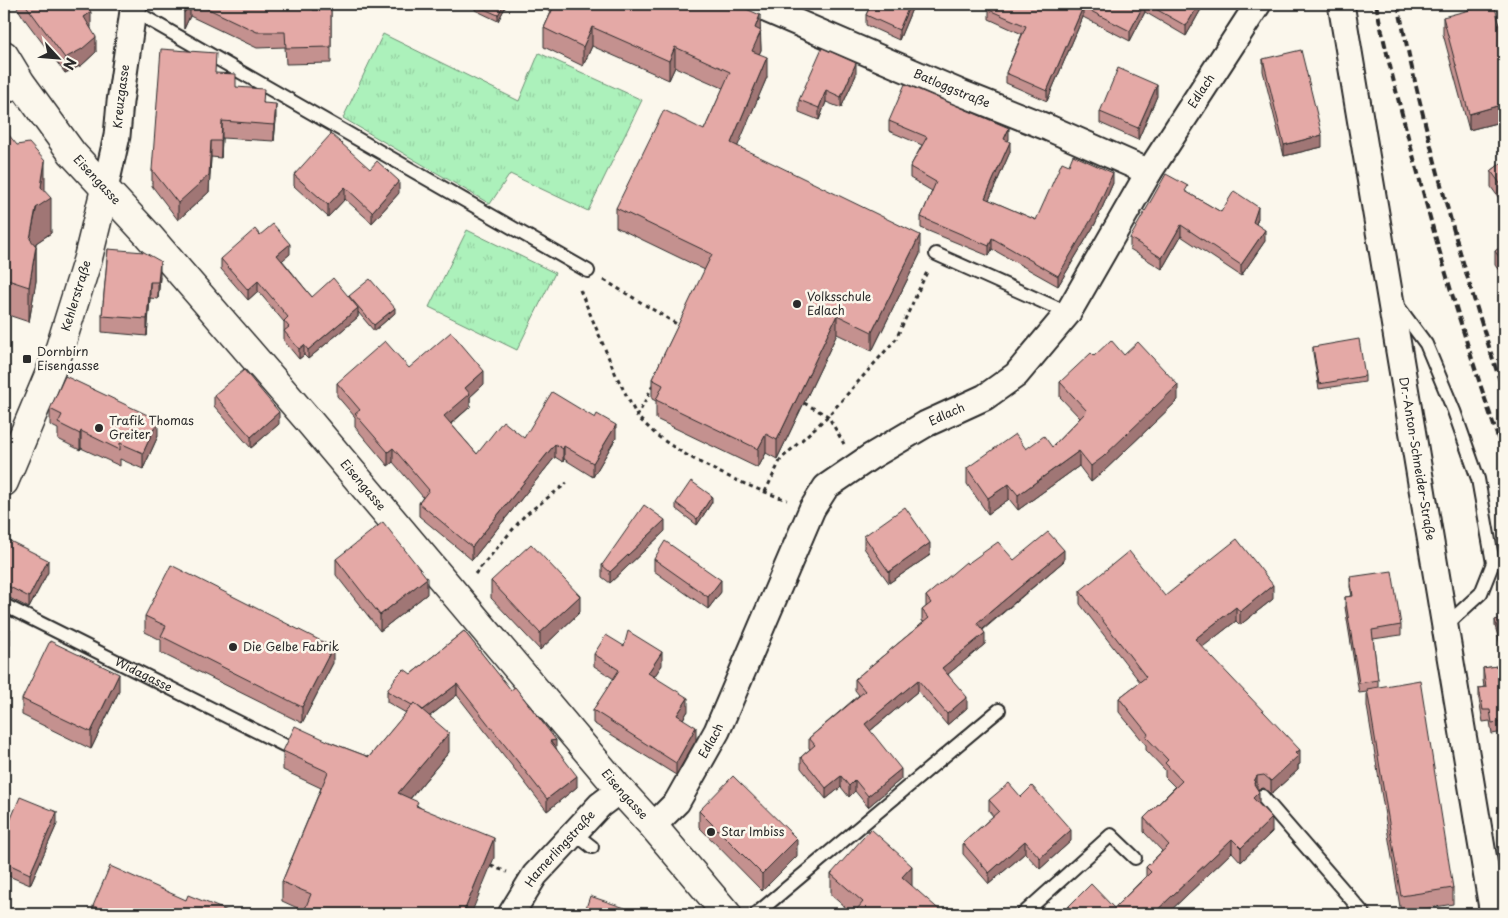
<svg xmlns="http://www.w3.org/2000/svg" width="1508" height="918" font-family="'Playpen Sans',sans-serif">
  <defs>
    <pattern id="park-tufts" width="24" height="20" patternUnits="userSpaceOnUse" patternTransform="scale(1.25)"><rect width="24" height="20" fill="#acf1bb"/><path d="M3 7l-1-3M5 7V3M7 7l1-3M15 17l-1-3M17 17v-4M19 17l1-3" fill="none" stroke="#94cfa1"/></pattern>
  </defs>
  <rect width="100%" height="100%" fill="#fbf7ec"/>
  <filter id="ink" filterUnits="userSpaceOnUse"><feTurbulence type="fractalNoise" baseFrequency=".02" numOctaves="2"/><feDisplacementMap in="SourceGraphic" scale="10" xChannelSelector="R" yChannelSelector="G"/><feConvolveMatrix kernelMatrix="1 2 1 2 8 2 1 2 1" color-interpolation-filters="sRGB"/></filter>
  <g filter="url(#ink)">
    <g fill="url(#park-tufts)" stroke="#6c8e73">
      <polygon points="383,34 519,101 539,53 642,100 588,211 510,174 490,204 343,118"/>
      <polygon points="467,230 555,273 517,350 429,307"/>
    </g>
    <g fill="none" stroke-linecap="round" stroke-linejoin="round">
      <g stroke="#2b2b2b" stroke-width="16">
        <g id="service">
          <polyline points="134,11 588,271"/>
          <polyline points="936,254 1068,313"/>
          <polyline points="1397,305 1426,344 1454,411 1478,479 1493,563 1481,593 1445,626"/>
          <path id="s1" d="M4,605l280,140"/>
          <polyline points="1262,796 1364,914"/>
          <polyline points="574,833 592,847"/>
          <polyline points="756,914 999,710"/>
          <polyline points="1023,914 1111,835 1135,858"/>
        </g>
      </g>
      <g stroke="#2b2b2b" stroke-width="29">
        <g id="minor">
          <path id="s2" d="M754,4l207,89 88,35 100,44"/>
          <path id="s3" d="M1341,4l152,910"/>
          <polyline points="4,91 21,83"/>
          <path id="s4" d="M105,189l12,-53 3,-34 14,-98"/>
          <path id="s5" d="M653,826l24,-24 40,-71 95,-222 14,-22 44,-30 56,-33 59,-27 31,-22 52,-62 81,-141 109,-168"/>
          <path id="s6" d="M511,914l24,-39 65,-70 20,-15"/>
        </g>
      </g>
      <g stroke="#2b2b2b" stroke-width="31">
        <g id="tertiary">
          <path id="s7" d="M4,482l55,-131 29,-93 17,-69"/>
        </g>
      </g>
      <g stroke="#2b2b2b" stroke-width="31">
        <g id="secondary">
          <path id="s8" d="M4,55l17,28 51,70 75,81 161,186 312,370 33,36 74,88"/>
        </g>
      </g>
      <g stroke="#2b2b2b" stroke-width="3" stroke-dasharray="4 4" stroke-linecap="butt">
        <polyline points="604,280 680,326"/>
        <polyline points="580,290 616,375 637,416"/>
        <path d="M653,385l-16,32c9,7 17,17 26,23 38,26 81,45 124,60"/>
        <polyline points="804,403 828,416 844,444"/>
        <polyline points="765,492 781,459 828,416 896,339 927,272"/>
        <polyline points="475,574 525,515 567,483"/>
        <polyline points="491,866 507,872"/>
      </g>
      <use href="#service" stroke="#fbf7ec" stroke-width="12"/>
      <use href="#minor" stroke="#fbf7ec" stroke-width="25"/>
      <use href="#tertiary" stroke="#fbf7ec" stroke-width="28"/>
      <use href="#secondary" stroke="#fbf7ec" stroke-width="28"/>
      <g stroke="#2b2b2b" stroke-width="4" stroke-dasharray="8 4" stroke-linecap="butt">
        <path d="M1376,4c12,58 27,115 43,173 25,94 53,186 85,278"/>
        <path d="M1398,4c27,132 64,262 106,389"/>
      </g>
    </g>
    <g fill="#c4918f" stroke="#2b2b2b">
      <polygon points="15,4 86,4 96,52 82,65 65,73 23,17"/>
      <polygon points="184,4 313,4 313,10 331,10 331,63 286,64 285,47 257,48 190,16 184,29"/>
      <polygon points="475,4 507,4 498,21 475,10"/>
      <polygon points="538,4 735,4 760,30 761,50 759,54 767,77 737,146 920,254 872,351 837,334 777,459 766,453 758,468 656,419 656,401 652,399 652,379 705,270 616,227 616,208 704,130 723,88 675,67 669,80 592,46 583,66 544,47 544,28 551,12 538,6"/>
      <polygon points="871,4 914,4 899,40 866,25 866,15"/>
      <polygon points="1060,4 1204,4 1186,36 1145,12 1130,41 1083,17 1047,101 1006,83 1006,73 1022,34 989,19 989,10 1057,9"/>
      <polygon points="1443,17 1504,40 1504,121 1469,130 1443,34"/>
      <polygon points="1263,59 1322,147 1284,156 1263,71"/>
      <polygon points="216,73 236,87 264,103 276,120 274,141 222,138 221,158 211,157 209,192 178,220 152,186 152,170"/>
      <polygon points="856,75 841,108 826,102 819,120 799,112 799,100"/>
      <polygon points="1157,96 1138,140 1100,123 1100,112"/>
      <polygon points="889,121 1009,139 1008,141 1010,152 989,200 1036,220 1113,183 1095,224 1058,286 992,249 989,256 921,228 921,217 932,191 910,178 910,167 922,145 889,131"/>
      <polygon points="4,129 45,191 51,233 36,243 36,281 29,322 8,315 4,310"/>
      <polygon points="1504,161 1504,205 1491,187 1491,171"/>
      <polygon points="370,169 399,193 372,223 345,199 328,217 294,186 294,175"/>
      <polygon points="1188,193 1221,212 1258,218 1256,224 1265,241 1241,276 1181,236 1162,269 1130,249 1130,238"/>
      <polygon points="260,235 290,254 282,260 312,297 349,297 349,296 395,313 374,331 358,312 358,317 308,359 304,355 299,359 284,341 284,322 258,291 248,300 221,269 221,259"/>
      <polygon points="1504,245 1504,278 1495,265 1495,251"/>
      <polygon points="108,249 160,277 158,299 150,298 147,336 102,332 102,316"/>
      <polygon points="1313,347 1365,376 1365,382 1319,389 1313,353"/>
      <polygon points="1124,355 1178,400 1103,472 1091,482 1079,466 1018,510 1009,499 988,514 967,484 967,468 1026,449 1052,447 1080,418 1060,397 1060,382 1094,356"/>
      <polygon points="409,368 484,384 470,397 470,407 451,424 477,454 524,438 616,438 593,477 564,459 563,462 555,457 472,560 419,516 419,503 423,497 393,462 388,466 355,427 355,417 337,396 337,383"/>
      <polygon points="214,395 279,424 251,448 214,406"/>
      <polygon points="50,409 158,436 143,469 120,459 120,466 81,448 80,450 58,439 58,429 50,425"/>
      <polygon points="712,502 697,525 676,509 676,503"/>
      <polygon points="665,531 610,583 602,577 602,565"/>
      <polygon points="864,536 930,555 889,583 864,548"/>
      <polygon points="4,538 48,572 29,608 4,595"/>
      <polygon points="336,559 427,594 380,631 336,575"/>
      <polygon points="654,559 721,592 708,609 654,571"/>
      <polygon points="1014,560 1064,561 983,630 985,644 948,674 967,708 947,725 918,691 870,731 901,779 868,807 855,791 849,797 841,787 826,799 801,768 801,757 810,749 809,748 809,738 859,695 855,690 855,679 924,622 922,621 922,610 926,607 926,596 967,564"/>
      <polygon points="1350,577 1401,625 1401,635 1373,639 1378,680 1378,687 1453,888 1453,904 1401,913 1367,706 1367,692 1359,693 1345,607 1345,597 1352,596 1350,587"/>
      <polygon points="491,581 580,612 540,650 491,598"/>
      <polygon points="1080,591 1165,596 1273,599 1240,625 1236,621 1202,647 1300,764 1298,765 1298,770 1271,794 1264,788 1258,789 1259,805 1272,832 1241,862 1232,852 1167,914 1063,914 1063,912 1114,908 1146,876 1146,867 1162,851 1144,832 1144,818 1175,787 1165,777 1165,770 1146,750 1146,745 1119,712 1119,698 1140,682 1080,604"/>
      <polygon points="145,616 333,663 302,723 161,653 161,640 145,632"/>
      <polygon points="1504,618 1504,655 1503,655 1495,626 1495,620"/>
      <polygon points="464,631 556,748 577,787 547,811 457,695 430,716 449,752 410,799 418,806 494,858 304,911 282,901 282,882 321,788 283,770 283,751 332,743 369,757 406,713 387,702 387,691 411,674"/>
      <polygon points="624,646 662,665 654,677 688,711 683,719 696,740 676,775 593,723 593,710 614,679 594,666 594,654"/>
      <polygon points="1504,665 1504,732 1492,734 1490,721 1483,722 1479,699 1479,688 1484,687 1483,680 1483,668"/>
      <polygon points="119,691 91,749 22,715 22,699"/>
      <polygon points="1021,797 1071,841 1040,869 1025,853 989,884 963,854 963,843 993,816 989,811 989,800"/>
      <polygon points="699,811 797,856 762,891 699,827"/>
      <polygon points="4,818 10,821 57,824 30,885 4,874"/>
      <polygon points="831,874 912,886 853,914 831,895"/>
      <polygon points="186,900 235,914 93,914 93,906"/>
    </g>
    <g fill="#a07674" stroke="#2b2b2b">
      <polygon points="189,4 190,4 190,16 184,29 184,13"/>
      <polygon points="504,4 507,4 498,21 498,15"/>
      <polygon points="910,4 914,4 899,40 899,30"/>
      <polygon points="1144,4 1145,12 1130,41 1130,31"/>
      <polygon points="1199,4 1204,4 1186,36 1186,26"/>
      <polygon points="1083,7 1083,17 1047,101 1047,91"/>
      <polygon points="91,12 91,27 84,33 84,17"/>
      <polygon points="760,15 761,50 752,70 752,51 755,28"/>
      <polygon points="592,27 592,46 583,66 583,47"/>
      <polygon points="96,37 96,52 82,65 65,73 65,58"/>
      <polygon points="675,47 675,67 669,80 669,61"/>
      <polygon points="767,57 767,77 731,162 731,143"/>
      <polygon points="856,63 856,75 841,108 841,97"/>
      <polygon points="1157,85 1157,96 1138,140 1138,128"/>
      <polygon points="826,90 826,102 819,120 819,108"/>
      <polygon points="276,104 276,120 274,141 274,125"/>
      <polygon points="1504,104 1504,121 1469,130 1469,114"/>
      <polygon points="222,121 222,138 221,158 221,141"/>
      <polygon points="1009,128 1009,139 1004,150 1004,139"/>
      <polygon points="1322,135 1322,147 1284,156 1284,145"/>
      <polygon points="211,141 211,157 209,192 178,220 178,203"/>
      <polygon points="1010,142 1010,152 985,209 985,198"/>
      <polygon points="45,161 45,196 51,198 51,233 36,243 30,274 30,239 41,187"/>
      <polygon points="1113,173 1113,183 1095,224 1058,286 1058,276"/>
      <polygon points="399,181 399,193 372,223 372,212"/>
      <polygon points="345,187 345,199 328,217 328,205"/>
      <polygon points="1258,207 1258,218 1253,233 1253,222"/>
      <polygon points="1181,225 1181,236 1162,269 1162,258"/>
      <polygon points="1265,230 1265,241 1241,276 1241,265"/>
      <polygon points="920,235 920,254 872,351 872,332"/>
      <polygon points="992,238 992,249 989,256 989,246"/>
      <polygon points="290,244 290,254 277,265 277,255"/>
      <polygon points="36,246 36,281 29,322 29,287"/>
      <polygon points="160,261 160,277 158,299 158,282"/>
      <polygon points="258,281 258,291 248,300 248,290"/>
      <polygon points="150,282 150,298 147,336 147,319"/>
      <polygon points="358,308 358,317 308,359 308,350"/>
      <polygon points="395,308 395,313 374,331 374,325"/>
      <polygon points="837,315 837,334 777,459 777,440"/>
      <polygon points="304,345 304,355 299,359 299,349"/>
      <polygon points="484,371 484,384 470,397 470,407 444,429 444,416 465,388"/>
      <polygon points="1178,385 1178,400 1103,472 1091,482 1091,466"/>
      <polygon points="279,412 279,424 251,448 251,437"/>
      <polygon points="158,420 158,436 143,469 143,453"/>
      <polygon points="616,425 616,438 593,477 593,463"/>
      <polygon points="81,431 81,448 80,450 80,434"/>
      <polygon points="766,434 766,453 758,468 758,449"/>
      <polygon points="555,444 555,457 472,560 472,547"/>
      <polygon points="564,446 564,459 563,462 563,449"/>
      <polygon points="393,448 393,462 388,466 388,452"/>
      <polygon points="1079,451 1079,466 1018,510 1018,495"/>
      <polygon points="1009,484 1009,499 988,514 988,498"/>
      <polygon points="712,496 712,502 697,525 697,519"/>
      <polygon points="665,520 665,531 610,583 610,572"/>
      <polygon points="930,543 930,555 889,583 889,572"/>
      <polygon points="1064,550 1064,561 977,634 977,623"/>
      <polygon points="48,560 48,572 29,608 29,597"/>
      <polygon points="427,578 427,594 380,631 380,615"/>
      <polygon points="721,580 721,592 708,609 708,597"/>
      <polygon points="1273,585 1273,599 1240,625 1240,612"/>
      <polygon points="580,596 580,612 540,650 540,633"/>
      <polygon points="1236,607 1236,621 1195,653 1195,639"/>
      <polygon points="10,629 10,645 4,658 4,641"/>
      <polygon points="985,633 985,644 942,679 942,668"/>
      <polygon points="333,647 333,663 302,723 302,707"/>
      <polygon points="662,652 662,665 648,686 648,673"/>
      <polygon points="119,674 119,691 91,749 91,732"/>
      <polygon points="918,680 918,691 865,735 865,724"/>
      <polygon points="457,684 457,695 422,722 422,711"/>
      <polygon points="967,697 967,708 947,725 947,714"/>
      <polygon points="688,698 688,711 677,728 677,715"/>
      <polygon points="696,727 696,740 676,775 676,763"/>
      <polygon points="449,733 449,752 398,813 398,793"/>
      <polygon points="556,740 556,751 550,741"/>
      <polygon points="1300,750 1300,764 1298,765 1298,770 1271,794 1271,781 1295,753"/>
      <polygon points="901,769 901,779 868,807 868,796"/>
      <polygon points="577,776 577,787 547,811 547,799"/>
      <polygon points="841,776 841,787 826,799 826,788"/>
      <polygon points="1257,776 1257,790 1259,792 1259,805 1253,798 1255,779"/>
      <polygon points="855,780 855,791 849,797 849,786"/>
      <polygon points="57,812 57,824 30,885 30,874"/>
      <polygon points="1272,818 1272,832 1241,862 1241,848"/>
      <polygon points="1071,830 1071,841 1040,869 1040,858"/>
      <polygon points="494,838 494,858 471,914 463,914"/>
      <polygon points="797,839 797,856 762,891 762,874"/>
      <polygon points="1232,839 1232,852 1167,914 1153,914"/>
      <polygon points="1025,841 1025,853 989,884 989,873"/>
      <polygon points="912,866 912,887 902,877"/>
    </g>
    <g fill="#e4a9a6" stroke="#2b2b2b">
      <polygon points="25,4 86,4 91,12 84,17 96,37 82,49 65,58"/>
      <polygon points="184,4 189,4 184,13"/>
      <polygon points="198,4 313,4 313,10 331,10 331,47 286,48 285,32 257,32"/>
      <polygon points="475,4 504,4 498,15 475,5"/>
      <polygon points="555,4 735,4 760,15 755,28 761,31 752,51 767,57 731,143 920,235 872,332 837,315 777,440 766,434 758,449 656,400 663,385 652,379 712,254 616,208 664,110 704,130 730,72 675,47 669,61 592,27 583,47 544,28"/>
      <polygon points="871,4 910,4 899,30 866,15"/>
      <polygon points="992,4 1045,4 1057,9 1060,4 1144,4 1130,31 1083,7 1047,91 1006,73 1026,26 989,10"/>
      <polygon points="1147,4 1199,4 1186,26"/>
      <polygon points="1492,4 1494,4 1504,40 1504,104 1469,114 1443,17"/>
      <polygon points="822,48 856,63 841,97 826,90 819,108 799,100"/>
      <polygon points="161,49 216,53 215,73 236,74 236,87 264,89 263,103 276,104 274,125 222,121 221,141 211,141 209,175 178,203 152,170"/>
      <polygon points="1301,50 1322,135 1284,145 1263,59"/>
      <polygon points="1118,68 1157,85 1138,128 1100,112"/>
      <polygon points="905,84 1009,128 1004,139 1010,142 985,198 1036,220 1062,162 1069,165 1073,155 1113,173 1095,213 1058,276 992,238 989,246 921,217 936,182 910,167 927,137 889,121"/>
      <polygon points="4,129 17,145 29,143 45,161 41,187 51,198 36,208 30,239 36,246 29,287 8,280 4,275"/>
      <polygon points="331,134 370,169 377,161 399,181 372,212 345,187 328,205 294,175"/>
      <polygon points="1504,161 1504,189 1491,171"/>
      <polygon points="1166,174 1188,186 1185,191 1221,212 1234,191 1258,207 1253,222 1265,230 1241,265 1181,225 1162,258 1130,238"/>
      <polygon points="273,224 290,244 277,255 312,297 333,278 358,308 308,350 304,345 299,349 284,331 289,327 284,321 288,317 258,281 248,290 221,259 255,229 260,235"/>
      <polygon points="1504,245 1504,264 1495,251"/>
      <polygon points="108,249 144,252 160,261 158,282 150,282 147,319 102,316"/>
      <polygon points="370,279 395,308 374,325 349,296"/>
      <polygon points="451,332 484,371 465,388 470,394 444,416 477,454 503,421 524,438 552,392 595,418 597,414 616,425 593,463 564,446 563,449 555,444 472,547 419,503 429,490 393,448 388,452 355,414 360,410 337,383 385,341 409,368"/>
      <polygon points="1359,339 1365,376 1319,384 1313,347"/>
      <polygon points="1111,340 1124,355 1138,342 1178,385 1103,457 1091,466 1079,451 1018,495 1009,484 988,498 967,468 1015,434 1026,449 1044,436 1052,447 1087,411 1060,382 1091,353 1094,356"/>
      <polygon points="244,370 279,412 251,437 214,395"/>
      <polygon points="65,376 158,420 143,453 120,443 120,450 81,431 80,434 58,423 62,415 50,409"/>
      <polygon points="691,481 712,496 697,519 676,503"/>
      <polygon points="644,505 665,520 610,572 602,565"/>
      <polygon points="905,507 930,543 889,572 864,536"/>
      <polygon points="383,522 427,578 380,615 336,559"/>
      <polygon points="1048,532 1064,550 977,623 985,633 942,668 967,697 947,714 918,680 865,724 901,769 868,796 855,780 849,786 841,776 826,788 801,757 815,745 809,738 865,691 855,679 929,618 922,610 931,603 926,596 966,562 967,564 998,542 1014,560"/>
      <polygon points="4,538 48,560 29,597 4,584"/>
      <polygon points="1237,539 1273,585 1240,612 1236,607 1195,639 1300,750 1295,753 1298,756 1271,781 1264,775 1257,776 1255,779 1254,784 1259,792 1253,798 1272,818 1241,848 1232,839 1153,914 1065,914 1063,912 1091,884 1114,908 1151,872 1146,867 1169,845 1144,818 1182,781 1165,763 1168,760 1146,737 1148,734 1119,698 1146,677 1080,591 1129,551 1165,596"/>
      <polygon points="665,541 721,580 708,597 654,559"/>
      <polygon points="531,544 580,596 540,633 491,581"/>
      <polygon points="171,565 333,647 302,707 161,636 166,626 145,616"/>
      <polygon points="1392,571 1401,625 1372,630 1378,680 1359,683 1345,597 1353,596 1350,577"/>
      <polygon points="1504,618 1504,649 1503,649 1495,620"/>
      <polygon points="4,625 10,629 4,641"/>
      <polygon points="464,631 511,690 515,687 556,740 550,741 577,776 547,799 457,684 423,710 414,703 412,705 387,691 396,677 404,669 411,674"/>
      <polygon points="628,631 662,652 648,673 688,698 677,715 696,727 676,763 593,710 619,670 594,654 606,635 624,646"/>
      <polygon points="50,641 119,674 91,732 22,699"/>
      <polygon points="1504,665 1504,721 1492,723 1490,710 1483,710 1479,688 1486,687 1483,668"/>
      <polygon points="1420,680 1453,888 1401,896 1367,689"/>
      <polygon points="414,703 449,733 398,793 418,802 416,806 494,838 463,914 303,914 311,894 282,882 328,772 283,751 295,726 332,743 369,757"/>
      <polygon points="733,776 797,839 762,874 699,811"/>
      <polygon points="1009,783 1021,797 1032,786 1071,830 1040,858 1025,841 989,873 963,843 999,811 989,800"/>
      <polygon points="20,797 57,812 30,874 4,862 4,818 10,821"/>
      <polygon points="871,829 912,866 902,877 944,914 853,914 863,902 831,874"/>
      <polygon points="110,866 186,900 188,895 235,914 113,914 93,906"/>
      <polygon points="590,896 625,908 622,914 584,914"/>
    </g>
  </g>
  <g fill="#2b2b2b" stroke="#fbf7ec" stroke-width="2">
    <circle cx="797" cy="304" r="5"/>
    <rect x="22" y="354" width="10" height="10" rx="2.5"/>
    <circle cx="99" cy="428" r="5"/>
    <circle cx="233" cy="647" r="5"/>
    <circle cx="711" cy="832" r="5"/>
  </g>
  <g text-anchor="middle" stroke-width="5" stroke-linejoin="round" paint-order="stroke">
    <g font-size="12" fill="#2b2b2b" stroke="#fbf7ec">
      <text dy="4" stroke="none"><textPath href="#s2" startOffset="215">Batloggstraße</textPath></text>
      <text dy="4" stroke="none"><textPath href="#s5" startOffset="944">Edlach</textPath></text>
      <text dy="4" stroke="none"><textPath href="#s4" startOffset="94">Kreuzgasse</textPath></text>
      <text dy="4" stroke="none"><textPath href="#s8" startOffset="156">Eisengasse</textPath></text>
      <text dy="4" stroke="none"><textPath href="#s7" startOffset="200">Kehlerstraße</textPath></text>
      <text dy="4" stroke="none"><textPath href="#s5" startOffset="524">Edlach</textPath></text>
      <text dy="4" stroke="none"><textPath href="#s3" startOffset="461">Dr.-Anton-Schneider-Straße</textPath></text>
      <text dy="4" stroke="none"><textPath href="#s8" startOffset="561">Eisengasse</textPath></text>
      <text dy="4" stroke="none"><textPath href="#s1" startOffset="156">Widagasse</textPath></text>
      <text dy="4" stroke="none"><textPath href="#s5" startOffset="104">Edlach</textPath></text>
      <text dy="4" stroke="none"><textPath href="#s8" startOffset="966">Eisengasse</textPath></text>
      <text dy="4" stroke="none"><textPath href="#s6" startOffset="82">Hamerlingstraße</textPath></text>
    </g>
    <g font-size="12" fill="#2b2b2b" stroke="#fbf7ec" text-anchor="start">
      <text x="807" y="301">Volksschule<tspan x="807" dy="14">Edlach</tspan></text>
      <text x="37" y="356">Dornbirn<tspan x="37" dy="14">Eisengasse</tspan></text>
      <text x="109" y="425">Trafik Thomas<tspan x="109" dy="14">Greiter</tspan></text>
      <text x="243" y="651">Die Gelbe Fabrik</text>
      <text x="721" y="836">Star Imbiss</text>
    </g>
  </g>
  <rect width="1508" height="918" fill="none" stroke="#fbf7ec" stroke-width="20"/>
  <rect x="10" y="10" width="1488" height="898" fill="none" stroke="#2b2b2b" stroke-width="2" filter="url(#ink)"/>
  <g transform="translate(58 58) rotate(116)" stroke="#fbf7ec" stroke-width="4" paint-order="stroke">
  <path d="M0-4L9 19L0 12L-9 19Z" fill="#2b2b2b"/>
  <text y="-8" font-size="14" font-weight="bold" text-anchor="middle" fill="#2b2b2b">N</text>
  </g>
</svg>
